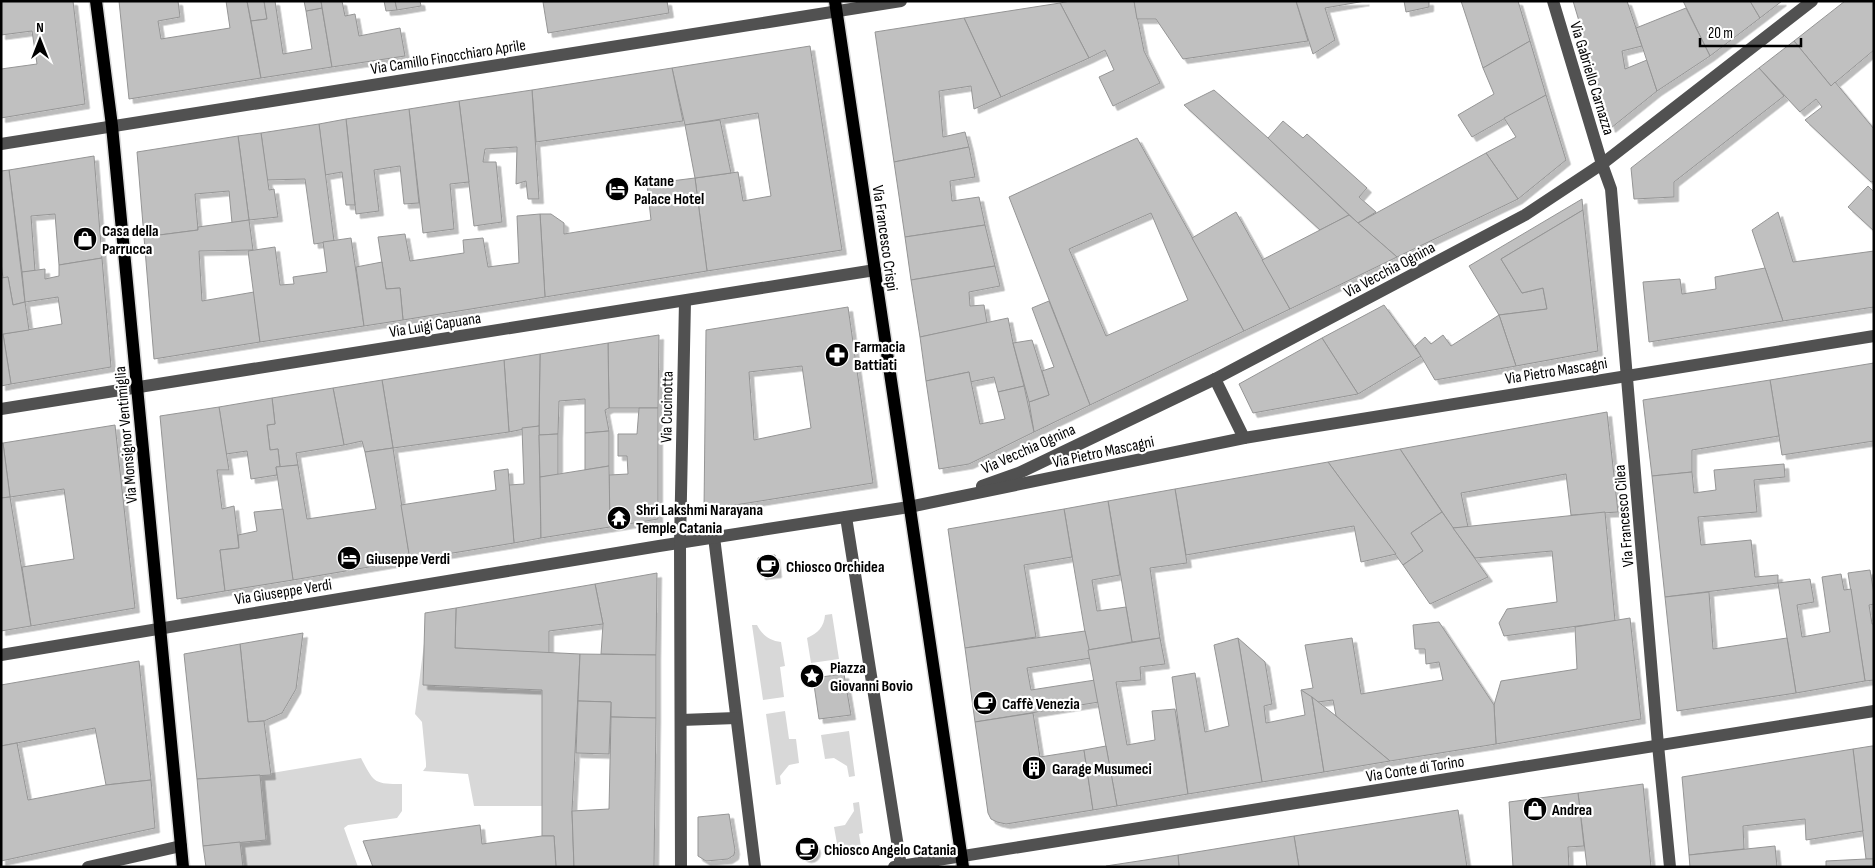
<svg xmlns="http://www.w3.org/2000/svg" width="1875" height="868" font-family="'Sofia Sans Condensed',sans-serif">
  <defs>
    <filter id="shadow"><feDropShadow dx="4.5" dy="4.5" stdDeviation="0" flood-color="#0004"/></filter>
  </defs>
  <rect width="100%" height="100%" fill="#fff"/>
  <g fill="#d8d8d8">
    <path d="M832,614l7,45 -28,4 -4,-25c11,-5 17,-11 18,-23z"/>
    <path d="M752,625h5c5,10 13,16 24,17l4,24 -5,1 4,30 -21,3z"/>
    <polygon points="425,636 423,685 542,690 543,806 474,806 468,774 423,771 426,767 426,763 422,722 415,714"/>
    <polygon points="785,711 789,739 796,739 799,763 789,765 780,776 781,784 776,785 766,714"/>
    <polygon points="849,731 855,776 849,777 847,766 834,758 825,759 821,735"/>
    <path d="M361,758c13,25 13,26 41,26v27l-5,7 -49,7 -4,3 14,39h-115l-3,-25 26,-2 -6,-65z"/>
    <polygon points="859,802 863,833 859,834 861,846 838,849 834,827 845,825 854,811 853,803"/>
  </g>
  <g fill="#c0c0c0" stroke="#959595" fill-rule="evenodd" filter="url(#shadow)">
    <polygon points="1,1 73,1 85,104 1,118 1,69 37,64 32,31 1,35"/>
    <polygon points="119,1 178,1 180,17 158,21 161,39 230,28 226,1 247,1 261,78 129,99"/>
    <polygon points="247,1 264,1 267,19 251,21"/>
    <polygon points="264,1 275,1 283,54 312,49 306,11 322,8 332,67 261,78 251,21 267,19"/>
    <polygon points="304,1 321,1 322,8 306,11"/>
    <polygon points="321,1 342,1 345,16 355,14 359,36 400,28 405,56 332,67"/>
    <polygon points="384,1 395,1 397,10 386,11"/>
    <polygon points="395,1 420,1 421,6 397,10"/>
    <polygon points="667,1 669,13 548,33 543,2"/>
    <polygon points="1070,1 1134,1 1144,51 1160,83 1113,106 1099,77 1114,70 1105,50 1089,58 1060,3"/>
    <polygon points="1134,1 1296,1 1308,41 1183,59 1156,19 1137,19"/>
    <polygon points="1296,1 1365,1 1325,8 1335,40 1313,54"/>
    <polygon points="1404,1 1429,1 1429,7 1406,12"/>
    <polygon points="1461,1 1518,1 1530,41 1483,68"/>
    <polygon points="1573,1 1627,1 1642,46 1622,51 1625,69 1647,60 1657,91 1611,128"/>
    <polygon points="1683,1 1750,1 1760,18 1710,56"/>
    <polygon points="1750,1 1782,1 1760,18"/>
    <polygon points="1845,1 1874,1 1874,50 1831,86 1794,41"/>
    <polygon points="1060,3 1089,58 1001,97 964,18"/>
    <polygon points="1686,8 1710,56 1657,91 1636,28"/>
    <polygon points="964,18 1001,97 974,109 971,86 939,91 943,137 965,132 969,147 894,162 875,32"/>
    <polygon points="1530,41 1546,95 1472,137 1458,115 1494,94 1483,68"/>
    <polygon points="1794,41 1831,86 1835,82 1874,129 1874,181 1871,182 1805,120 1822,107 1816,99 1800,112 1759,68"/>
    <polygon points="810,46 842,250 707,271 695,178 738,172 743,201 771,196 758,113 685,125 672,68"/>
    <polygon points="672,68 683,121 536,142 532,90"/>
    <polygon points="1759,68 1784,96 1674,182 1674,197 1634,199 1631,168"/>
    <polygon points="532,90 539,199 528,199 526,181 516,184 517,147 485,149 483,162 496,162 502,222 474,226 459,101"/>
    <polygon points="1214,90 1268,138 1349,215 1320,230 1184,105"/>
    <polygon points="1546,95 1566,160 1518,199 1486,153 1516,137 1504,118"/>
    <polygon points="459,101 469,182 450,184 454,229 423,233 409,109"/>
    <polygon points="409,109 419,203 404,204 400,166 374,170 379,211 356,214 346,119"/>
    <polygon points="346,119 355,205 346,205 342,172 325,175 319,124"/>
    <polygon points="720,120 731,173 695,178 685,125"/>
    <polygon points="1283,121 1303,138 1307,134 1367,188 1359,197 1376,212 1358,223 1268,138"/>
    <polygon points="319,124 334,241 314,244 305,179 267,180 261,133"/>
    <polygon points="261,133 269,190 274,189 278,217 249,220 238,136"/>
    <polygon points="238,136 249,220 232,223 229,191 195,194 198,230 144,237 137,152"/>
    <path d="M1137,138l107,193 -154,74 -81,-208zM1151,213l37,87 -82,36 -37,-87z"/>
    <polygon points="969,147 975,177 950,181 952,201 979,197 985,225 905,237 894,162"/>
    <polygon points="1486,153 1518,199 1397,257 1358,223"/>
    <polygon points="94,156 102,258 59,265 55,214 31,216 35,271 22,272 9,170"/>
    <polygon points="9,170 25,302 13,305 8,277 3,278 1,263 1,171"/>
    <polygon points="695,178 707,271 545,297 540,214 551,214 564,223 564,234 651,220 647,184"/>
    <polygon points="1868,186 1874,192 1874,231 1848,207"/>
    <polygon points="1582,199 1583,210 1501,259 1522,293 1543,288 1547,309 1499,315 1469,266"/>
    <polygon points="1583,210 1598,351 1516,366 1499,315 1547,309 1543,288 1522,293 1501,259"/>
    <polygon points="1236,212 1290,309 1244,331 1192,238"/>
    <polygon points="1778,212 1793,262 1874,251 1874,307 1783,321 1752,230"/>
    <polygon points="540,214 545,297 403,320 400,288 386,289 378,237 405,234 410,261 464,253 463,240 483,238 488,267 519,263 517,216"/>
    <polygon points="1349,215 1397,257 1290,309 1262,260"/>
    <polygon points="249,220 253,250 199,251 202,301 254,292 260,342 154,359 144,237 198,230 198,227"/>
    <polygon points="985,225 995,266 911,280 905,237"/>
    <polygon points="351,238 364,326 260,342 248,251 275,247 280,285 294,284 293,277 327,272 323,242"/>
    <polygon points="102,258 111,367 11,384 3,334 62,324 58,297 25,302 22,272 45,269 45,279 59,276 59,265"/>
    <polygon points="382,262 386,289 400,288 403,320 364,326 356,267"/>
    <polygon points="995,266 1000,286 969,292 970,306 984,305 987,323 920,337 911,280"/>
    <polygon points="1765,268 1783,321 1649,342 1643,282 1680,279 1682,294 1716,289 1715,277"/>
    <polygon points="8,277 13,305 25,302 29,330 3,334 11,384 1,386 1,278"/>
    <polygon points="1049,301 1090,405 1034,432 1029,402 1049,395 1042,371 1054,367 1032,308"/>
    <polygon points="1384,305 1421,356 1358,394 1322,338"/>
    <path d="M848,307l25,176 -169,27 2,-180zM802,366l9,62 -57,12 -5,-68z"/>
    <polygon points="1499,315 1516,366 1435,380 1415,346 1425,337 1431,344 1443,335 1451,346"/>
    <polygon points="1008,318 1013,343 1024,386 998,392 994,377 970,382 969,372 926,381 920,337"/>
    <polygon points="659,335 658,408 609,408 608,343"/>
    <polygon points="1322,338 1358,394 1253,413 1239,384"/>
    <polygon points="1032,340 1049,395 1029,402 1013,343"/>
    <polygon points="608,343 609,408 605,410 609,431 585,433 585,399 559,401 558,434 539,435 540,354"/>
    <polygon points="540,354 539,426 509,432 504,360"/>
    <polygon points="504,360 509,432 393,448 382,380"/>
    <polygon points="1874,363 1874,441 1782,455 1770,380"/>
    <polygon points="969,372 980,424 1005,419 998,392 1024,386 1034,432 969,464 939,469 926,381"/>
    <polygon points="382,380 393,448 365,452 362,441 344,445 333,388"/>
    <polygon points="1770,380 1779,436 1692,450 1692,472 1652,476 1643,400"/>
    <polygon points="333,388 344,445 296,453 298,465 280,467 278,449 270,450 267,425 275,424 272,398"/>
    <polygon points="272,398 275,424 267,425 270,450 278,449 280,467 276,467 277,475 251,479 247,451 226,454 219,407"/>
    <polygon points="219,407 229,470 217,470 222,509 234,506 239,548 220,550 225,591 177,599 160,416"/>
    <polygon points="639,408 658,408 658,519 610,527 609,475 628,474 627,456 618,456 618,434 637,434"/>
    <polygon points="1607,412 1618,512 1571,515 1566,474 1461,493 1468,527 1453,528 1400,449"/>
    <polygon points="115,425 135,608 31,626 22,567 74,559 64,489 10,497 3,443"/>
    <polygon points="539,426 541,538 514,543 509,485 524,484 522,428"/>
    <polygon points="609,431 609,466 585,470 585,433"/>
    <polygon points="558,434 558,475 540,477 539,435"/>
    <polygon points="1,443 3,443 10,497 1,498"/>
    <polygon points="393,448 410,560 293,580 276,467 298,465 307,519 376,509 365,452"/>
    <polygon points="1400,449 1442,512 1411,533 1423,551 1403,565 1328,462"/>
    <polygon points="1328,462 1396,554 1361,562 1354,526 1186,555 1175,489"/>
    <polygon points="1784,464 1785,477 1754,480 1757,512 1698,517 1701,545 1751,540 1755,577 1778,575 1778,583 1665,597 1652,476 1692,472 1694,493 1716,490 1714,470"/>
    <polygon points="609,466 610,527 541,538 540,477"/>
    <polygon points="508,469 514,543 410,560 401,505 496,490 494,471"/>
    <polygon points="1175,489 1187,563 1150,568 1160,638 1132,642 1108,501"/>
    <polygon points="10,497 31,626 1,631 1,498"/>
    <polygon points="1108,501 1120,575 1092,580 1097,611 1126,607 1132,642 1088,650 1064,509"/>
    <polygon points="283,509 293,580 225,591 220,550 239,548 238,535 257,531 254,512"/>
    <polygon points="1064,509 1072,557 1024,565 1036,637 965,648 948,529"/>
    <polygon points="1442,512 1488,577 1430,604 1403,565 1423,551 1411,533"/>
    <polygon points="1605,512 1615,621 1504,636 1499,623 1507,609 1557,602 1552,551 1475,558 1453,528"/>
    <polygon points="775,555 777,573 761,575 758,558"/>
    <polygon points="1870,570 1874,594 1874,604 1869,605 1872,624 1874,624 1874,680 1865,681 1848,573"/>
    <polygon points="657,573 656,655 601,654 603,624 595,584"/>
    <polygon points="1841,574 1844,590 1851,589 1865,681 1796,693 1778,583 1810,579 1814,602 1797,605 1802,637 1830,632 1822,577"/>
    <polygon points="595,584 603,624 549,631 549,653 455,648 456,608"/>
    <polygon points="1709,592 1713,649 1787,638 1796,693 1677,711 1665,597"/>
    <polygon points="456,608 455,648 580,654 572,811 574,867 556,867 554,836 542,836 542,690 423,685 425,613"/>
    <polygon points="1630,618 1641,719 1496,744 1494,705 1501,681 1577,669 1575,627"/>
    <polygon points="1439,622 1494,705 1496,744 1390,761 1336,716 1333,700 1318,702 1301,690 1313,688 1305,645 1352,638 1361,694 1443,680 1439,662 1426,664 1425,649 1415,649 1413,625"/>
    <polygon points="1085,631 1091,658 1027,668 1031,690 1095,680 1099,702 975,722 965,648"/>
    <polygon points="303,633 296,689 282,713 264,721 248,722 240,644"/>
    <polygon points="1160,638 1165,664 1140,667 1141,680 1116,682 1127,745 1155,740 1152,711 1175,709 1188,794 1117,806 1088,650"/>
    <polygon points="1238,638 1265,662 1272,704 1264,706 1266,723 1305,715 1301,690 1312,697 1324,772 1262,782"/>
    <polygon points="1238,638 1262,782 1188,794 1172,677 1195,673 1205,732 1229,726 1214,645"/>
    <polygon points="240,644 248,722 264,721 271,775 197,779 184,654"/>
    <polygon points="580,654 656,655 656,718 611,717 611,702 578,701"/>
    <polygon points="139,661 151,780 106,785 95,728 1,746 1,685"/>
    <polygon points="844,674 851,715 819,719 813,678"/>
    <polygon points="1312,697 1336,716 1390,761 1324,772"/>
    <polygon points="578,701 611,702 609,754 576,753"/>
    <polygon points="1033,713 1040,757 1084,750 1093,810 1006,824 997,822 991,819 988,813 975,722"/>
    <polygon points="611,717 656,718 654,867 574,867 572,811 609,809"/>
    <polygon points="17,743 28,800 106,785 151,780 155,828 1,861 1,746"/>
    <polygon points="1106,746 1117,806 1093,810 1084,750"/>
    <polygon points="1872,746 1874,746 1874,859 1866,859 1853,749"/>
    <polygon points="1853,749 1863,831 1806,840 1805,819 1743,826 1744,849 1689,855 1682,777"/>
    <polygon points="260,775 266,840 203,846 197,779"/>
    <polygon points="1643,784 1651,867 1587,867 1578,793"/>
    <polygon points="1578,793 1584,846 1568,847 1569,867 1513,867 1509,802"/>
    <polygon points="1458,810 1467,867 1299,867 1294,836"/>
    <polygon points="729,814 735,850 734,855 728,859 706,861 698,856 698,817"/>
    <polygon points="480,825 482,844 542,836 554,836 556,867 373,867 363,841"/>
    <polygon points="1294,836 1299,867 1179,867 1178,855"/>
    <circle cx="807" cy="849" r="9"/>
    <polygon points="240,842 243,867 206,867 203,846"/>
    <polygon points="1775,846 1777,867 1690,867 1689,855"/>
    <polygon points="1178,855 1179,867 1106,867 1106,866"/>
    <polygon points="1866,859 1874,859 1874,867 1826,867 1826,861"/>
  </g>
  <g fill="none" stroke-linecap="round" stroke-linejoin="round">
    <g stroke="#dbdbdb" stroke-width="15">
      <g id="major">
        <polyline points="96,1 112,126 183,867"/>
        <polyline points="835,1 963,867"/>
      </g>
    </g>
    <g stroke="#515151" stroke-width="12">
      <polyline points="1553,1 1602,164 1611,189 1658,745 1670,867"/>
      <polyline points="1,144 901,1"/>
      <polyline points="1215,379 1244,438"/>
      <polyline points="1,409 875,270"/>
      <polyline points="982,486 1021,472 1215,379 1525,215 1602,164 1812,1"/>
      <polyline points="846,517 901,866"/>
      <polyline points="714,537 755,867"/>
      <polyline points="1,655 659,546 909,507 1244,438 1874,336"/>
      <polyline points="681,720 736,718"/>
      <polyline points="88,867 181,846"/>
      <polyline points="681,867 680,543 685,301"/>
      <polyline points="894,867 1874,711"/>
    </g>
    <use href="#major" stroke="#000" stroke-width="12"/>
  </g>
  <defs>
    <g id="hotel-disc" transform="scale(1.25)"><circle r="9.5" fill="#000" stroke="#fff"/><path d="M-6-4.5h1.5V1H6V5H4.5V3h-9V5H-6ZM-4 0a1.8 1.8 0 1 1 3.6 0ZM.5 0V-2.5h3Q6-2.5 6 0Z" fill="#fff"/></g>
    <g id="shop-disc" transform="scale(1.25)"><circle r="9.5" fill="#000" stroke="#fff"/><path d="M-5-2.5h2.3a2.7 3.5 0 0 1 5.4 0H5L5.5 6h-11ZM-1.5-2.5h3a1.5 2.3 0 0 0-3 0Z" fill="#fff"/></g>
    <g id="pharmacy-disc" transform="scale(1.25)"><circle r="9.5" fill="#000" stroke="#fff"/><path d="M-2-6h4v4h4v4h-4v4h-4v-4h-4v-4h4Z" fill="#fff"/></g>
    <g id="temple-disc" transform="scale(1.25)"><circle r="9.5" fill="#000" stroke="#fff"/><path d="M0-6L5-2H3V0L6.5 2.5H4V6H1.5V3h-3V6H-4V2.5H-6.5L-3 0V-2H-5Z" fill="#fff"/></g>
    <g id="cafe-disc" transform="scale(1.25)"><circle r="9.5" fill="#000" stroke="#fff"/><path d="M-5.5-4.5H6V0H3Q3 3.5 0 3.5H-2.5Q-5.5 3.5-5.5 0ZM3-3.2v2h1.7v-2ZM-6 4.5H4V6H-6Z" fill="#fff"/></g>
    <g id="sight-disc" transform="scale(1.25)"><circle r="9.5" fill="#000" stroke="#fff"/><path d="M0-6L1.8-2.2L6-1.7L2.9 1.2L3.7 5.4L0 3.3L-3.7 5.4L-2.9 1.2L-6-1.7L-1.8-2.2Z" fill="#fff"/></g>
    <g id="building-disc" transform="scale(1.25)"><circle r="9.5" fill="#000" stroke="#fff"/><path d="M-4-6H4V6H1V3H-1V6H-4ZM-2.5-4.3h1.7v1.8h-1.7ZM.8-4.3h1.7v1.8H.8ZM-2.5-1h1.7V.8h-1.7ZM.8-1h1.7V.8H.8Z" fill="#fff"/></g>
  </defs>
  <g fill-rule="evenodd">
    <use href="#hotel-disc" x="617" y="189"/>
    <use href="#shop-disc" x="85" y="239"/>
    <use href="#pharmacy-disc" x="837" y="355"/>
    <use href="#temple-disc" x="619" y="518"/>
    <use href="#hotel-disc" x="349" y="558"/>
    <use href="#cafe-disc" x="768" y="566"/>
    <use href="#sight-disc" x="812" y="676"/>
    <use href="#cafe-disc" x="985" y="703"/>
    <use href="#building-disc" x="1034" y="768"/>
    <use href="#shop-disc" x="1535" y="809"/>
    <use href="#cafe-disc" x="807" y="849"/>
  </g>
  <g text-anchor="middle" stroke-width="4.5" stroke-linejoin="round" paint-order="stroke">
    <g font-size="16" fill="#000" stroke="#fff">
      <text transform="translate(448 56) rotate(-9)" y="6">Via Camillo Finocchiaro Aprile</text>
      <text transform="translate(1593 78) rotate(73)" y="6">Via Gabriello Carnazza</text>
      <text transform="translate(886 238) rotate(82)" y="6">Via Francesco Crispi</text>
      <text transform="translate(1389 269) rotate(-28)" y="6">Via Vecchia Ognina</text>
      <text transform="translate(435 324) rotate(-9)" y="6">Via Luigi Capuana</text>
      <text transform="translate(1556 370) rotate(-9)" y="6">Via Pietro Mascagni</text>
      <text transform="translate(666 407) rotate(-89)" y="6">Via Cucinotta</text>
      <text transform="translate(125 435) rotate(-95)" y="6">Via Monsignor Ventimiglia</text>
      <text transform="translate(1028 448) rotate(-24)" y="6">Via Vecchia Ognina</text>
      <text transform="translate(1103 451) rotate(-12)" y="6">Via Pietro Mascagni</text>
      <text transform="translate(1623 516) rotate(-95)" y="6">Via Francesco Cilea</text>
      <text transform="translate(283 591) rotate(-9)" y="6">Via Giuseppe Verdi</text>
      <text transform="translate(1415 768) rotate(-9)" y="6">Via Conte di Torino</text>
    </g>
    <g font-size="16" font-weight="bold" fill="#000" stroke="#fff" text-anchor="start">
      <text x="634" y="186">Katane<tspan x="634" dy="18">Palace Hotel</tspan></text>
      <text x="102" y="236">Casa della<tspan x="102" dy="18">Parrucca</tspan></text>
      <text x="854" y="352">Farmacia<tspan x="854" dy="18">Battiati</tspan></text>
      <text x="636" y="515">Shri Lakshmi Narayana<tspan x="636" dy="18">Temple Catania</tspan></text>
      <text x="366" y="564">Giuseppe Verdi</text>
      <text x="786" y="572">Chiosco Orchidea</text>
      <text x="830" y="673">Piazza<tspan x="830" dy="18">Giovanni Bovio</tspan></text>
      <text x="1002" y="709">Caffè Venezia</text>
      <text x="1052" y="774">Garage Musumeci</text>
      <text x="1552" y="815">Andrea</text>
      <text x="824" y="855">Chiosco Angelo Catania</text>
    </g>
  </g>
  <rect width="1875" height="868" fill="none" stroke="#000000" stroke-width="5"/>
  <g transform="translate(40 40)" stroke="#ffffff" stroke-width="4" paint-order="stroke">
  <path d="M0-4L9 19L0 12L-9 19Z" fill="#000000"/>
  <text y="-8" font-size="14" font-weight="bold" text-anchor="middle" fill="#000000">N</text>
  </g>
  <path d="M1700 38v8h101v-8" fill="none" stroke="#000000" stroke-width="2.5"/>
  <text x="1708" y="38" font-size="15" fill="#000000" stroke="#ffffff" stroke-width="4" paint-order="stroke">20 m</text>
</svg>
